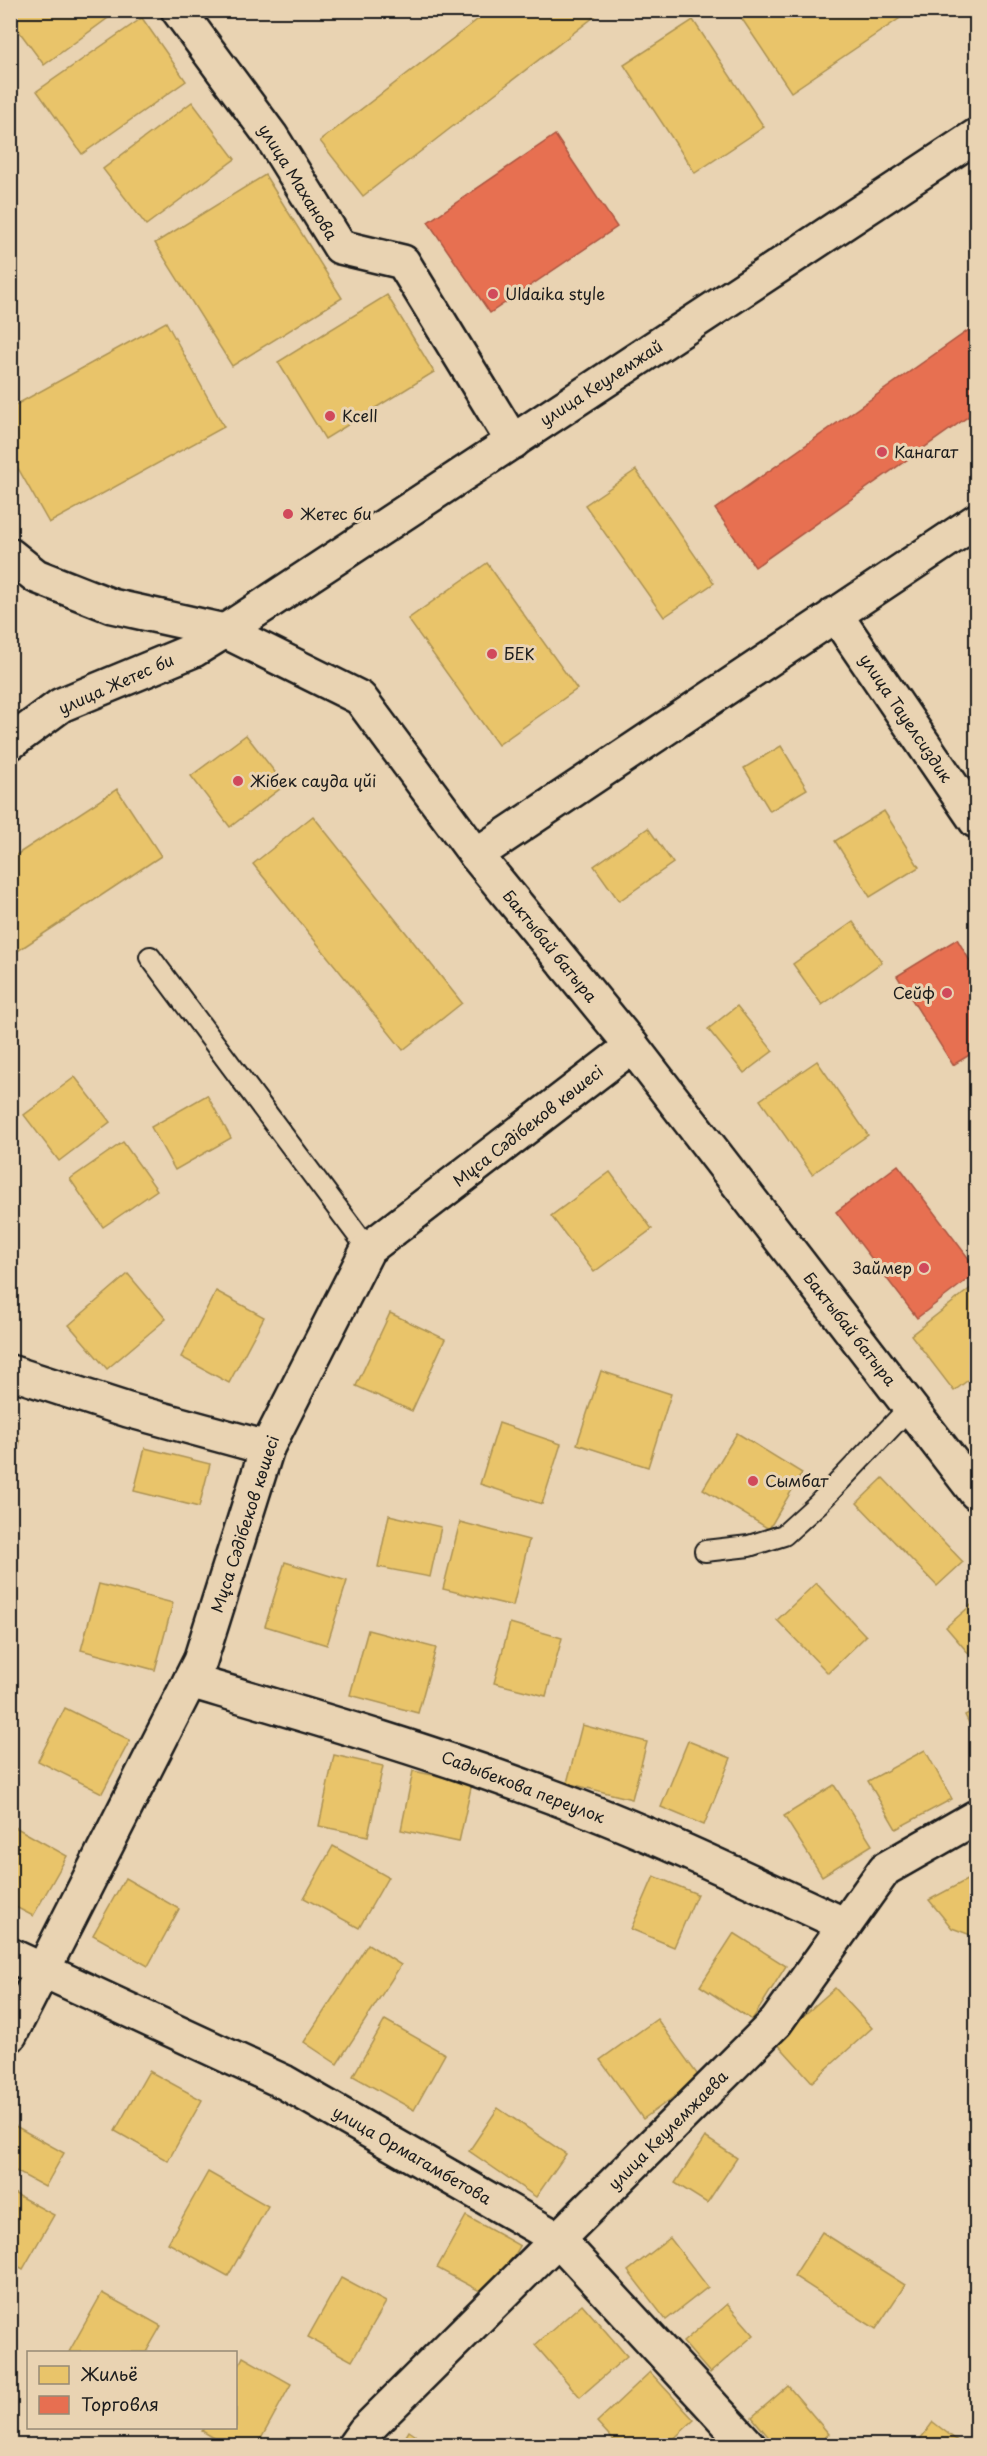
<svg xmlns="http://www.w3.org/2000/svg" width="987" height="2456" font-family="'Playpen Sans',sans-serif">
  <rect width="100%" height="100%" fill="#e9d3b2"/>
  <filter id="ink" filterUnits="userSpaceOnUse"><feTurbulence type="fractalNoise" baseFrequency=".0167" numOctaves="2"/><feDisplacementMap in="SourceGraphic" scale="12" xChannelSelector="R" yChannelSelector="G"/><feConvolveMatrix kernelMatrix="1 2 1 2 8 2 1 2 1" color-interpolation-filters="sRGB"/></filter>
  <g filter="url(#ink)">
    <g fill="#e9c46a" stroke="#ac9253" stroke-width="1.5">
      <polygon points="10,10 119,10 44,65 10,19"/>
      <polygon points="490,10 603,10 363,196 320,141"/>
      <polygon points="736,10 912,10 791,92"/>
      <polygon points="142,18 186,81 82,154 37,91"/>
      <polygon points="693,20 764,127 695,173 624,65"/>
      <polygon points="192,102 235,159 146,225 103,169"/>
      <polygon points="265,175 342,298 232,366 155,243"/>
      <polygon points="387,295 434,372 325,439 278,362"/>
      <polygon points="166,322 224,427 49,523 10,454 10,408"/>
      <polygon points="636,470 714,583 664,617 585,505"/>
      <polygon points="487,563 577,689 498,745 408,619"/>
      <polygon points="246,735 285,785 230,827 191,776"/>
      <polygon points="781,746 807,789 770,811 744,768"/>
      <polygon points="117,789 161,856 10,956 10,859"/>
      <polygon points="884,811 919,867 870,897 835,841"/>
      <polygon points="313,816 462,1003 403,1050 253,864"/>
      <polygon points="648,828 673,863 619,901 594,866"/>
      <polygon points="853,922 882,962 822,1005 793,964"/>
      <polygon points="737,1006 773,1051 744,1073 708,1029"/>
      <polygon points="817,1061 868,1135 812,1174 760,1100"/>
      <polygon points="75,1077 110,1122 59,1161 24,1115"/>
      <polygon points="207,1095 231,1138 175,1170 151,1127"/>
      <polygon points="123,1142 157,1190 103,1227 70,1179"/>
      <polygon points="610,1172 652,1229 594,1272 551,1216"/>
      <polygon points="128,1274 166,1319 107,1369 69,1325"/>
      <polygon points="976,1284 976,1374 954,1391 911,1335"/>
      <polygon points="216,1291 264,1317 229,1383 181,1357"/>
      <polygon points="390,1313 445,1339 412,1411 356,1386"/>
      <polygon points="601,1371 671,1394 648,1467 577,1444"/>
      <polygon points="499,1423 561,1444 542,1504 480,1484"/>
      <polygon points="737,1433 802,1473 769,1529 703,1489"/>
      <polygon points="10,1439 20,1441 10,1483"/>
      <polygon points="145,1448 210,1464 199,1507 134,1491"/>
      <polygon points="883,1478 963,1562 937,1586 857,1503"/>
      <polygon points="389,1515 441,1527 430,1577 378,1567"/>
      <polygon points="460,1522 529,1540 513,1606 443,1589"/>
      <polygon points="285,1562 347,1581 327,1645 265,1626"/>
      <polygon points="816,1583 866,1636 828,1673 777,1620"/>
      <polygon points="99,1584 173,1603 155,1670 81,1650"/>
      <polygon points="976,1601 976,1662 946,1627"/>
      <polygon points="510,1623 562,1638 546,1696 494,1683"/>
      <polygon points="368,1630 436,1648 418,1713 350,1695"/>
      <polygon points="65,1708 130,1740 102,1793 38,1761"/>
      <polygon points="976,1709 976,1737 965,1715"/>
      <polygon points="582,1725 647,1742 632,1799 567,1783"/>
      <polygon points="688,1741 731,1758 704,1825 661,1807"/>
      <polygon points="925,1750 952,1799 896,1829 868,1781"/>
      <polygon points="334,1755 383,1766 368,1836 319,1826"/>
      <polygon points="413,1771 472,1783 459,1842 401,1830"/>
      <polygon points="834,1785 872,1845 822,1876 784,1816"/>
      <polygon points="15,1827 67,1856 33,1916 10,1904 10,1834"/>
      <polygon points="333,1846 388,1877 359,1928 304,1898"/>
      <polygon points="976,1875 976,1937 952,1928 929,1900"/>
      <polygon points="654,1876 697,1894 674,1947 631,1929"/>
      <polygon points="125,1878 179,1909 148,1966 93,1935"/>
      <polygon points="734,1933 786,1966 752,2020 700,1986"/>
      <polygon points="368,1944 401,1965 337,2064 304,2042"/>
      <polygon points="835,1988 872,2028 812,2082 775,2041"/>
      <polygon points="657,2019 700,2078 643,2119 600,2060"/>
      <polygon points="385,2020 445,2054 414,2110 353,2076"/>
      <polygon points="149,2071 202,2100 168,2161 115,2131"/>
      <polygon points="498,2108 566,2154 536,2197 469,2151"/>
      <polygon points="10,2123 64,2153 45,2187 10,2168"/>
      <polygon points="705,2137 737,2158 707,2203 675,2183"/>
      <polygon points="208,2172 268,2206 228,2276 168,2243"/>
      <polygon points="10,2191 54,2215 23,2269 10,2262"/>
      <polygon points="466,2216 520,2246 491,2297 437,2268"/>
      <polygon points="822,2232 905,2285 876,2329 794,2276"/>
      <polygon points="670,2238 708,2287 666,2320 628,2271"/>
      <polygon points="341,2278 386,2302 352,2361 308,2337"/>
      <polygon points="102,2293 161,2326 146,2352 69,2352"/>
      <polygon points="582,2304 627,2356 580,2397 535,2345"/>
      <polygon points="727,2304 754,2335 710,2373 683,2342"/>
      <polygon points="243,2357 291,2384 257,2446 228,2446 202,2431 204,2428 236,2428 236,2371"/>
      <polygon points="650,2372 694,2420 666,2446 619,2446 597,2422"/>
      <polygon points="788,2386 829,2434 815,2446 776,2446 752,2417"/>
      <polygon points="933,2422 964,2446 915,2446"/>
      <polygon points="409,2431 431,2446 400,2446"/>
    </g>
    <g fill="#e76f51" stroke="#aa5641" stroke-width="1.5">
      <polygon points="555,135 617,227 490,313 428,222"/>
      <polygon points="976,325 976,411 755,567 715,509"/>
      <polygon points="957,939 976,971 976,1051 953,1065 897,976"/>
      <polygon points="898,1165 976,1268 976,1273 917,1318 836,1212"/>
    </g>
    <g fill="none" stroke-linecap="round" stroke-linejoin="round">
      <g stroke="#1c1c1c" stroke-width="24">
        <g id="service">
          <polyline points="150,957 368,1249"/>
          <polyline points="705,1551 749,1546 784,1535 818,1504 910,1407"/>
        </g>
      </g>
      <g stroke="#1c1c1c" stroke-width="38">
        <g id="minor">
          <polyline points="178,10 271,136 340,247 403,262 513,442"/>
          <polyline points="835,614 976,821"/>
          <polyline points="10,743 61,705 194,650 225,631 976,136"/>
          <polyline points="476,855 976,521"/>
          <polyline points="10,1372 128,1410 267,1448"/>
          <path d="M190,1681c119,35 238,69 355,113 102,37 201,85 300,131"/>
          <polyline points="10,1955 284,2082 558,2239 749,2446"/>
          <polyline points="10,2035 200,1661 267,1448 368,1249 632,1046"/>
          <polyline points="354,2446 364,2432 776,2022 885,1869 976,1817"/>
        </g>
      </g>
      <g stroke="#1c1c1c" stroke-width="38">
        <polyline id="tertiary" points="10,555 36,576 112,606 225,631 360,698 476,855 632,1046 976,1493"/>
      </g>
      <use href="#service" stroke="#e9d3b2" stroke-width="20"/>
      <use href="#minor" stroke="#e9d3b2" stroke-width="33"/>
      <use href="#tertiary" stroke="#e9d3b2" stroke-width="33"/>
    </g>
  </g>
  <g fill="#d1495b" stroke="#e9d3b2" stroke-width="2">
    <circle cx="493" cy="294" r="6"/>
    <circle cx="330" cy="416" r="6"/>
    <circle cx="882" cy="452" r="6"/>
    <circle cx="288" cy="514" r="6"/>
    <circle cx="492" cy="654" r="6"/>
    <circle cx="238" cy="781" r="6"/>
    <circle cx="947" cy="993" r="6"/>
    <circle cx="924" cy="1268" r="6"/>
    <circle cx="753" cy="1481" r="6"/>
  </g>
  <g text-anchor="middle" stroke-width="6" stroke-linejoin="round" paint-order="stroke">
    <g font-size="16" fill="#1c1c1c" stroke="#e9d3b2">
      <text transform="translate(298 182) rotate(58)" y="6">улица Маханова</text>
      <text transform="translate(601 383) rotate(-33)" y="6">улица Кеулемжай</text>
      <text transform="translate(116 684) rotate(-24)" y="6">улица Жетес би</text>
      <text transform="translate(906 718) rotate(56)" y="6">улица Тауелсиздик</text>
      <text transform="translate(550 946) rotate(51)" y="6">Бактыбай батыра</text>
      <text transform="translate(528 1126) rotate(-38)" y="6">Мұса Сәдібеков көшесі</text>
      <text transform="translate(850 1329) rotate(52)" y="6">Бактыбай батыра</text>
      <text transform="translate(245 1524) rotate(-72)" y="6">Мұса Сәдібеков көшесі</text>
      <text transform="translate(523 1787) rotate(21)" y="6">Садыбекова переулок</text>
      <text transform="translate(668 2130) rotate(-45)" y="6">улица Кеулемжаева</text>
      <text transform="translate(412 2155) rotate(30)" y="6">улица Ормагамбетова</text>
    </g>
    <g font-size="16" fill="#1c1c1c" stroke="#e9d3b2" text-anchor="start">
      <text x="505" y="300">Uldaika style</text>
      <text x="342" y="422">Kcell</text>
      <text x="894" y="458">Канагат</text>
      <text x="300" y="520">Жетес би</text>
      <text x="504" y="660">БЕК</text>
      <text x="250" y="787">Жібек сауда үйі</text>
      <text x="935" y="999" text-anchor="end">Сейф</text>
      <text x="912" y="1274" text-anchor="end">Займер</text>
      <text x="765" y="1487">Сымбат</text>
    </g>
  </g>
  <rect width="987" height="2456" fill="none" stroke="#e9d3b2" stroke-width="36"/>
  <rect x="18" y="18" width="951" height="2420" fill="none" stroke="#1c1c1c" stroke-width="2" filter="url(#ink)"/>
  <rect x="27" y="2351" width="210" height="78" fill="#e9d3b2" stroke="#978a76" stroke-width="1.5"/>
  <rect x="39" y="2366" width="30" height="18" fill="#e9c46a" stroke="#978a76" stroke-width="1.5"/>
  <text x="81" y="2381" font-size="18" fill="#1c1c1c">Жильё</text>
  <rect x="39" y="2396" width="30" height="18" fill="#e76f51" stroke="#978a76" stroke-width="1.5"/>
  <text x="81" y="2411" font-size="18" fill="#1c1c1c">Торговля</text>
</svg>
